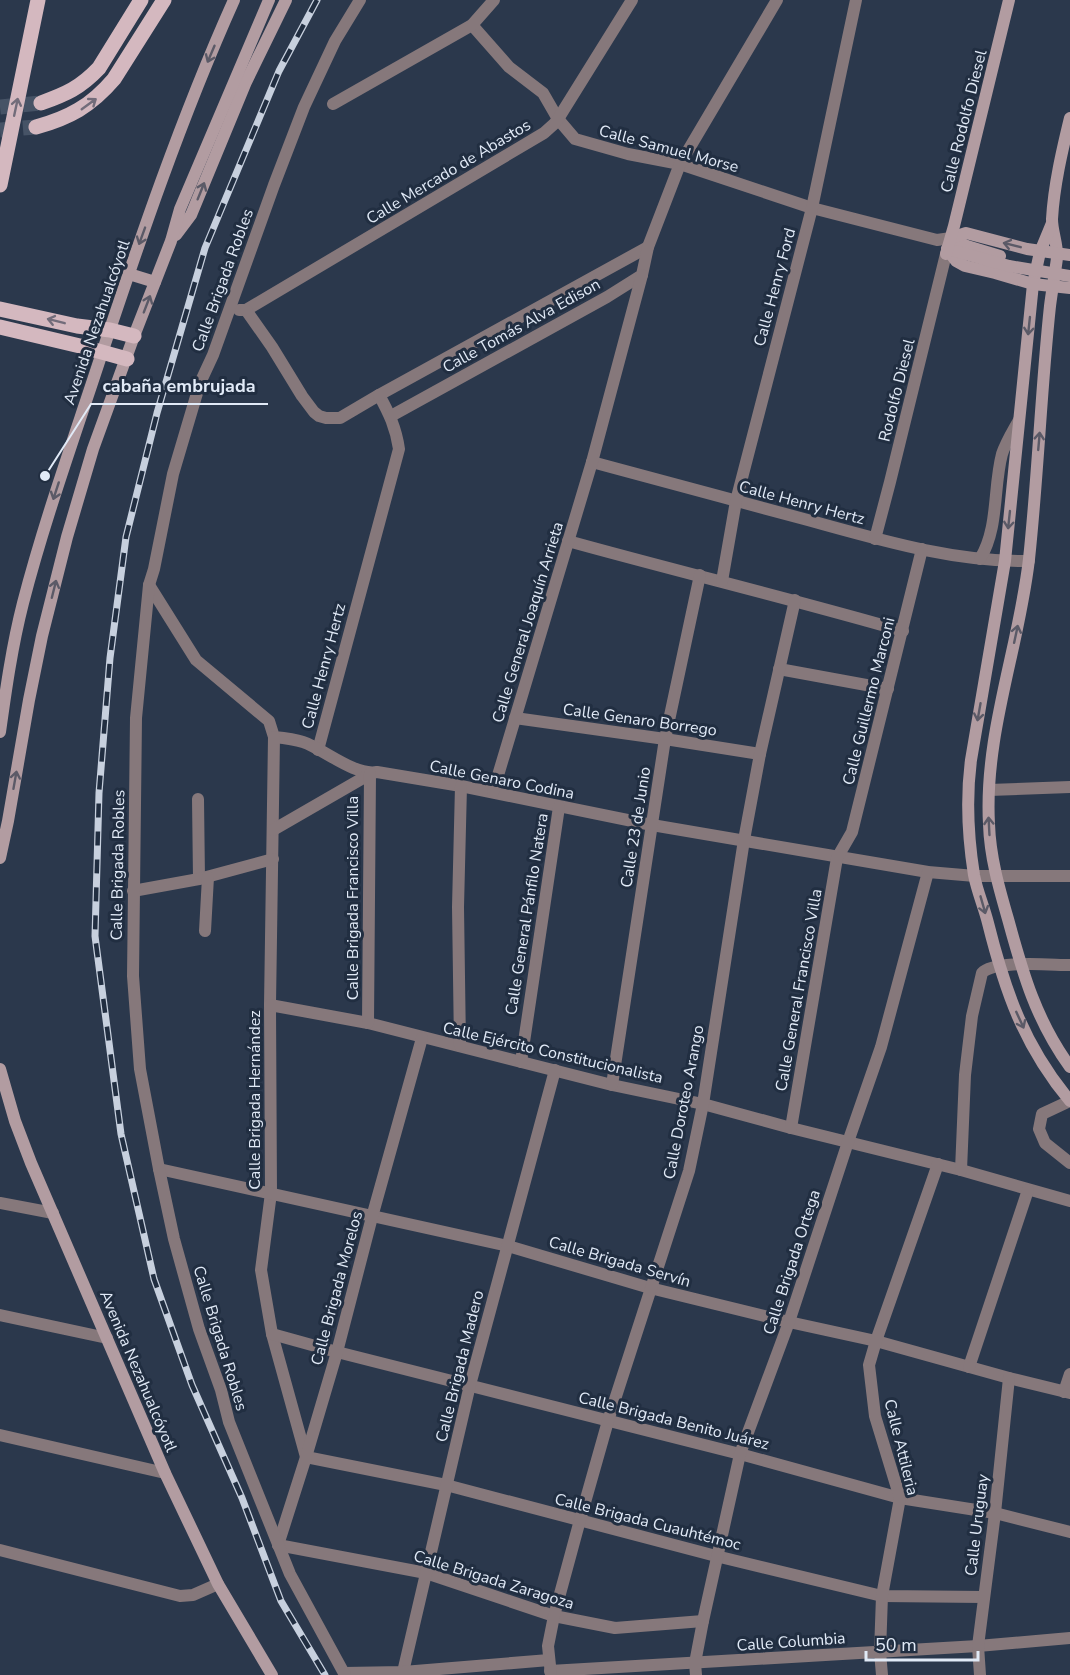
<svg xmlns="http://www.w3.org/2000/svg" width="1070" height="1675" font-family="'Nunito Sans',sans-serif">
  <rect width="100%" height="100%" fill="#2b384c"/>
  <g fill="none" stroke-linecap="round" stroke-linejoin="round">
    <g stroke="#465366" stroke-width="15" stroke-dasharray="15 8" stroke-linecap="butt">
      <polyline points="0,107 41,103"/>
      <polyline points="0,130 36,127"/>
    </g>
    <g stroke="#86787b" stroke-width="12">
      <polyline points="472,25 509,67 543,93 558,119 575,139 628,154 680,164 812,208 937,240 951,238"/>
      <polyline points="333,104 472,25 494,0"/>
      <polyline points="239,310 246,310 544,133 554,124 558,119 632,0"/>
      <path d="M246,310l26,37 30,49 12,16 5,4 7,2h14l39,-23c10,18 17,33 20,54l-81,301"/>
      <polyline points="379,395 648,247"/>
      <polyline points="391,416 607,297 642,275 648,247 680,164 777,0"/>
      <path d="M592,462c71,19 142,38 212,57 73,20 148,43 225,42"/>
      <polyline points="875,539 890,482 946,254"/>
      <path d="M568,541c112,31 224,58 335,90"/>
      <path d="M980,559c19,-31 13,-71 22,-105 4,-12 11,-23 17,-34"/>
      <polyline points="722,581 736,501 812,208 856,0"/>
      <path d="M149,585l47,75 73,61 5,16c10,1 20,2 29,5 21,7 51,34 74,30l84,14 191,39 276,47 47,4h95"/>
      <polyline points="779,669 888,689"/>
      <polyline points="515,718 665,739 760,754"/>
      <polyline points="274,737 270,1005 271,1193 261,1270 272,1334 306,1457 446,1485 716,1556 882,1596 984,1597"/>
      <polyline points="989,790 1070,787"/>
      <polyline points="493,792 592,462 642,275"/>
      <polyline points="198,799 199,879"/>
      <polyline points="273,830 370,774"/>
      <polyline points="133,891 199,879 273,859"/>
      <polyline points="205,931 208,877"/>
      <polyline points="270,1005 368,1023 612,1085 703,1104 791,1128 961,1170 1070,1201"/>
      <polyline points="368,1023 370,774"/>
      <polyline points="460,1046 458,907 461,786"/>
      <polyline points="521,1062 559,807"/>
      <polyline points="612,1085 665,739 700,575"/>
      <polyline points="1070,1101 1042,1114 1039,1129 1045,1143 1070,1163"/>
      <polyline points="791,1128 837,858 852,832 922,549"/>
      <polyline points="159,1169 508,1246 650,1288 789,1322 876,1341 1009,1378 1070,1393"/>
      <path d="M961,1170l4,-95 7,-59 10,-43c12,-13 68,-8 88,-8"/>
      <polyline points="0,1203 53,1213"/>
      <polyline points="0,1315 107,1338"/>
      <polyline points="272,1334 337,1352 740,1454 900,1498 995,1513 1070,1532"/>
      <polyline points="969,1367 1028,1190"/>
      <polyline points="1064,1392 1070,1374"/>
      <polyline points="0,1435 165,1473"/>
      <polyline points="278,1545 306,1457 337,1352 372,1217 422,1038"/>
      <polyline points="278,1545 426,1573 554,1616 615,1628 703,1621"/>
      <polyline points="0,1550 180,1596 193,1595 218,1584"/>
      <polyline points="550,1671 978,1646 1070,1638"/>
      <polyline points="403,1672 470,1385 555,1070"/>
      <polyline points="344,1673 403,1672 549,1660"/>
      <polyline points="345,1675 290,1574 229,1422 221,1390 199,1329 174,1239 159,1169 140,1069 133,976 136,718 149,585 154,569 173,474 200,383 213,355 274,185 304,107 335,41 360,0"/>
      <polyline points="551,1675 548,1646 554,1616 580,1520 608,1421 689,1171 703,1104 744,840 760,754 795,600"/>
      <polyline points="696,1675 695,1663 703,1621 740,1454 789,1322 848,1142 881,1047 928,872"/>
      <polyline points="882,1675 880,1652 882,1596 900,1498 875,1416 869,1365 876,1341 938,1164"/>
      <polyline points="980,1675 978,1646 995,1513 1009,1378"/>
    </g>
    <g stroke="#b29ca1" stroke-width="12">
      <path d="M1070,118c-8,33 -16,67 -18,101 0,13 6,26 5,39 -2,16 -5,32 -7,48 -9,84 -12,169 -21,253 -10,89 -45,175 -40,265 1,33 10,64 19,95 15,55 28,101 62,148"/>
      <path d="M1052,223l-12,29 -7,32 -28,277 -34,199c-5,38 -3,77 3,115 3,16 10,32 14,48 17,68 36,123 82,178"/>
      <polyline points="176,235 191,215 246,82 286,0"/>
      <polyline points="951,238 967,246 1000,256"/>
      <polyline points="951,238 966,233 1027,249 1070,255"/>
      <polyline points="947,249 956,261 965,266 995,273 1033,284 1070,288"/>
      <polyline points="947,249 1009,266 1070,276"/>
      <polyline points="946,254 954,226 1009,0"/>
      <polyline points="129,274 155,282"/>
      <path d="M0,732c6,-43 12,-86 23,-129 21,-81 49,-159 75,-238 41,-123 83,-247 136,-365"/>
      <polyline points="0,858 8,821 29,700 42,636 67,537 93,449 134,336 171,241 180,209 269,0"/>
      <polyline points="0,1069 15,1121 31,1163 165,1473 218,1584 272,1675"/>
    </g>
    <g stroke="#d4b8bf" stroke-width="15">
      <path d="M41,103c25,-9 39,-15 58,-35l42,-68"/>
      <path d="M36,127c33,-9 55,-21 78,-48l50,-79"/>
      <polyline points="0,185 38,0"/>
      <polyline points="0,309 77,326 110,330 134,336"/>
      <polyline points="0,327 80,346 127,359"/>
    </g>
    <g stroke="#c7d0de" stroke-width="7">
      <polyline id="rail" points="317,0 279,71 205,248 157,413 126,537 110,658 99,793 95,936 121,1134 154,1279 192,1385 242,1498 281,1601 325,1675"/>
    </g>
    <use href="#rail" stroke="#212e41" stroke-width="4.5" stroke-dasharray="14" stroke-linecap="butt"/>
  </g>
  <defs><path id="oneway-shaft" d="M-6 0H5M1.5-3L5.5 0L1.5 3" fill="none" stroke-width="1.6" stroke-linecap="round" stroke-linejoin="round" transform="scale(1.5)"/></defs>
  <g stroke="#5b5a67">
    <use href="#oneway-shaft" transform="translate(211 54) rotate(113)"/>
    <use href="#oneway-shaft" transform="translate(201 191) rotate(-68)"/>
    <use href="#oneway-shaft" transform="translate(142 236) rotate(110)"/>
    <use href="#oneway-shaft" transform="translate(1012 245) rotate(-166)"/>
    <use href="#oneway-shaft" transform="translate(147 304) rotate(-69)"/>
    <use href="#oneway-shaft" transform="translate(1029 326) rotate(96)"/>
    <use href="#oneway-shaft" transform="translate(1039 441) rotate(-85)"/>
    <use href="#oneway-shaft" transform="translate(56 491) rotate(108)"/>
    <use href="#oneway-shaft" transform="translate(1009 520) rotate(96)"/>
    <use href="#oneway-shaft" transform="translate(54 589) rotate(-76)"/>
    <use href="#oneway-shaft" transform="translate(1016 634) rotate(-78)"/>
    <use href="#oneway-shaft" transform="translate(979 712) rotate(100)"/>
    <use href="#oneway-shaft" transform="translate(15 780) rotate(-80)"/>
    <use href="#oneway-shaft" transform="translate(989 826) rotate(-93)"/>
    <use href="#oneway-shaft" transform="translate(983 905) rotate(74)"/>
    <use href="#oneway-shaft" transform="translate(1020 1020) rotate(65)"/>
  </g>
  <g stroke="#726c7a">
    <use href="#oneway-shaft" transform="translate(89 104) rotate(-36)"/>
    <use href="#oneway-shaft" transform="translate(16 107) rotate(-78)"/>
    <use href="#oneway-shaft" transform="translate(56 321) rotate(-166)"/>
  </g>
  <g text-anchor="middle" stroke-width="6" stroke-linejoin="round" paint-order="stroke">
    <g font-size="16" fill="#e1eaf7" stroke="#212e41">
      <text transform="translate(963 121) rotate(-76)" y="6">Calle Rodolfo Diesel</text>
      <text transform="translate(669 148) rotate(15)" y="6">Calle Samuel Morse</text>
      <text transform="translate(448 171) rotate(-31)" y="6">Calle Mercado de Abastos</text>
      <text transform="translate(222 280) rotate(-70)" y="6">Calle Brigada Robles</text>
      <text transform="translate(774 287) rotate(-75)" y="6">Calle Henry Ford</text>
      <text transform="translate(96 322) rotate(-71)" y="6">Avenida Nezahualcóyotl</text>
      <text transform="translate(521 325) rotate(-29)" y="6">Calle Tomás Alva Edison</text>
      <text transform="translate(896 390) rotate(-76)" y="6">Rodolfo Diesel</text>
      <text transform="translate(802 502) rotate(15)" y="6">Calle Henry Hertz</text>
      <text transform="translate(527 622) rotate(-73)" y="6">Calle General Joaquín Arrieta</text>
      <text transform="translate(323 666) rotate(-75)" y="6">Calle Henry Hertz</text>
      <text transform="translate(868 701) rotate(-76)" y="6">Calle Guillermo Marconi</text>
      <text transform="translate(640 719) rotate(8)" y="6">Calle Genaro Borrego</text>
      <text transform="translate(502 779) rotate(11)" y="6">Calle Genaro Codina</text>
      <text transform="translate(635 827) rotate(-81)" y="6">Calle 23 de Junio</text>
      <text transform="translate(117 865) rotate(-89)" y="6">Calle Brigada Robles</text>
      <text transform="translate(352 898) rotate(-90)" y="6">Calle Brigada Francisco Villa</text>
      <text transform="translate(526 914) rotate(-81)" y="6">Calle General Pánfilo Natera</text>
      <text transform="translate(798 990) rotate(-80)" y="6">Calle General Francisco Villa</text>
      <text transform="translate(553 1052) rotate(13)" y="6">Calle Ejército Constitucionalista</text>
      <text transform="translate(254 1100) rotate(-90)" y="6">Calle Brigada Hernández</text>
      <text transform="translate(683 1102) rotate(-79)" y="6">Calle Doroteo Arango</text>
      <text transform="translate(620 1261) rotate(16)" y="6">Calle Brigada Servín</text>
      <text transform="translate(791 1262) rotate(-72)" y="6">Calle Brigada Ortega</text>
      <text transform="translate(336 1288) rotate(-75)" y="6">Calle Brigada Morelos</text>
      <text transform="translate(221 1338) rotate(73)" y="6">Calle Brigada Robles</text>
      <text transform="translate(459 1366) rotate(-76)" y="6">Calle Brigada Madero</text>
      <text transform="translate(139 1371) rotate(67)" y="6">Avenida Nezahualcóyotl</text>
      <text transform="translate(674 1420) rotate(14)" y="6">Calle Brigada Benito Juárez</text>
      <text transform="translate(902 1447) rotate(76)" y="6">Calle Attileria</text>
      <text transform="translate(648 1521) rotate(14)" y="6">Calle Brigada Cuauhtémoc</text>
      <text transform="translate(976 1525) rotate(-83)" y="6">Calle Uruguay</text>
      <text transform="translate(494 1579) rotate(17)" y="6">Calle Brigada Zaragoza</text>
      <text transform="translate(791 1641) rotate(-4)" y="6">Calle Columbia</text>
    </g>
  </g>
  <path fill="none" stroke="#e1eaf7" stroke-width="2" d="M45 476L91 404H268"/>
  <circle fill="#e1eaf7" stroke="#212e41" stroke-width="2" cx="45" cy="476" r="6"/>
  <g font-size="18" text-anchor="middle" font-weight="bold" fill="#e1eaf7" stroke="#212e41" stroke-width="6" stroke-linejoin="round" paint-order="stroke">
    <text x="179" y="392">cabaña embrujada</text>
  </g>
  <path d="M866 1651v9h112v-9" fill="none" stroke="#e1eaf7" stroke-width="3"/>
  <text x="875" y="1651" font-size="18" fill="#e1eaf7" stroke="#212e41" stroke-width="4.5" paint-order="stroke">50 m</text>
</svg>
